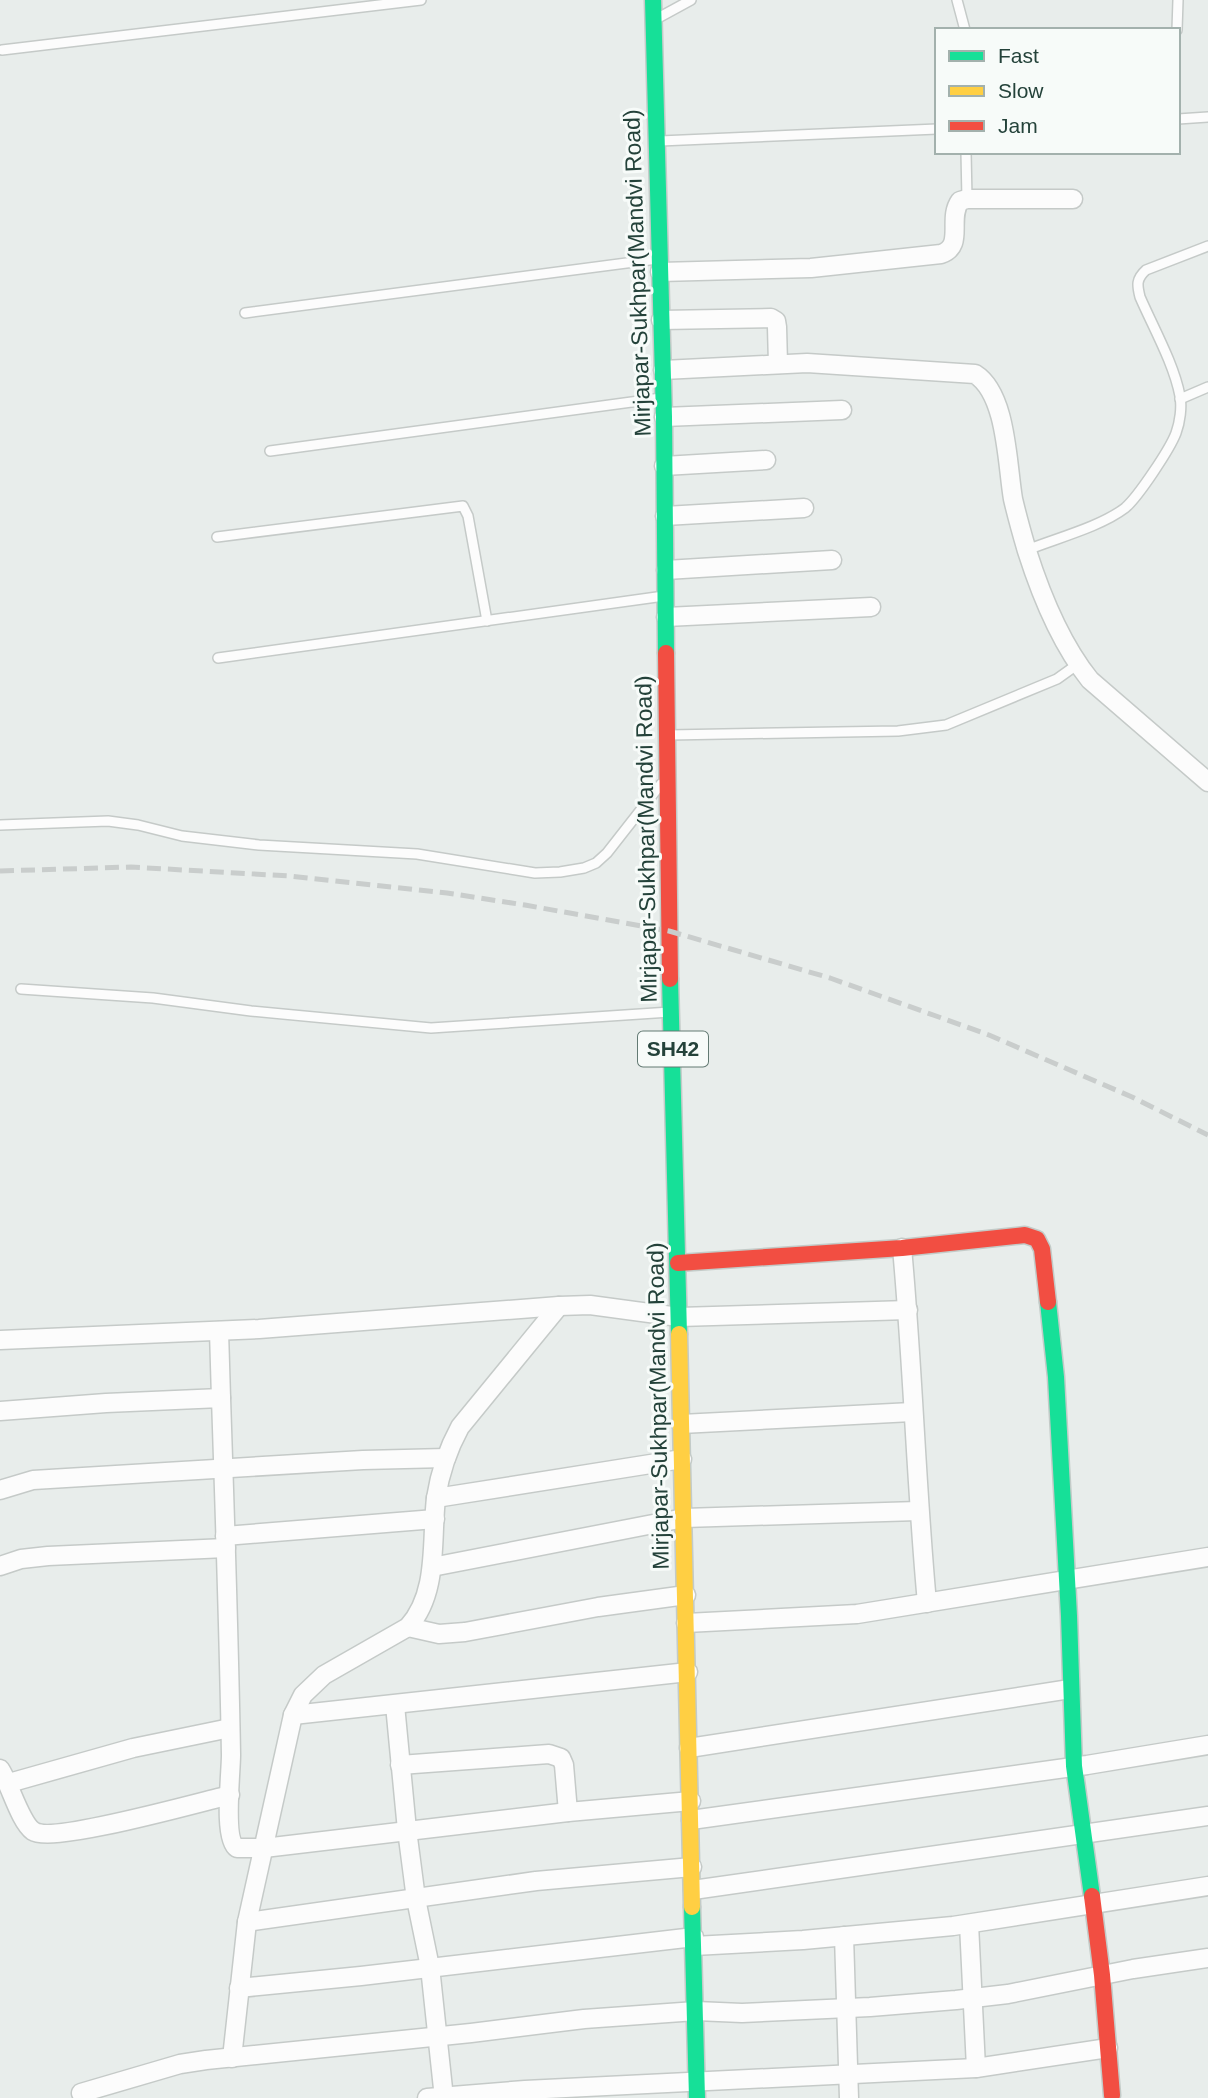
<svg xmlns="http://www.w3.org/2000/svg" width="1208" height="2098" font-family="Arial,sans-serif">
  <rect width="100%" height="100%" fill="#e8edeb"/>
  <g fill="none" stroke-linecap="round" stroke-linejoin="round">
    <g stroke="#c5cac8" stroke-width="12">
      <g id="lane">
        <polyline points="957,0 965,30"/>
        <polyline points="658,18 691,0"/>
        <polyline points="1177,30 1178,0"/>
        <polyline points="2,50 421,0"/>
        <polyline points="1178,119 1208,117"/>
        <polyline points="660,141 937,129"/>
        <polyline points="966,152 967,199"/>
        <polyline points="245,313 657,259"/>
        <polyline points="1180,399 1208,387"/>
        <polyline points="270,451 661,398"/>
        <polyline points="217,537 463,506 468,516 487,621"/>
        <path d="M1027,550c30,-12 73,-23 98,-42 13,-11 45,-59 51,-75 4,-11 6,-26 4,-37 -6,-32 -27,-69 -40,-99 -3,-12 -4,-18 6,-27l62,-24"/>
        <polyline points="218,658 664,596"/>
        <polyline points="669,735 898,731 946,725 1057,679 1078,664"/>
        <polyline points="0,825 108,821 138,825 182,836 259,845 417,854 535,873 560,872 584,868 596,863 607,853 661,784"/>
        <polyline points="21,989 153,998 251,1011 431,1028 670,1012"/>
      </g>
    </g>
    <g stroke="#c5cac8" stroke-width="21">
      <g id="street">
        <path d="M660,272l151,-4 130,-14c24,-8 6,-35 19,-53l7,-2h106"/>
        <polyline points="661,320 771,318 776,321 777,327 778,364"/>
        <path d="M663,370l144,-7 168,11c32,20 32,90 38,125 4,17 9,35 14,52 14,44 34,93 63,129l118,102"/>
        <polyline points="664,417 842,410"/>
        <polyline points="664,466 766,460"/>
        <polyline points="665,516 804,508"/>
        <polyline points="666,570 832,560"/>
        <polyline points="666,617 871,607"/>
        <path d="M902,1248c11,118 14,237 25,355"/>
        <polyline points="219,1331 221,1398"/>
        <polyline points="0,1340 259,1329 559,1306 590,1305 679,1317 908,1310"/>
        <path d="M0,1411l106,-8 115,-5c4,119 8,238 10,357 0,19 -8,84 6,93h27l304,-36 123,-11"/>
        <polyline points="681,1424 912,1412"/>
        <polyline points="0,1490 33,1480 363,1460 446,1458"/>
        <polyline points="436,1498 682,1459"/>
        <polyline points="225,1536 435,1519"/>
        <polyline points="0,1566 21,1559 48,1556 226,1548"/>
        <polyline points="432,1567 684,1518 918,1511"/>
        <polyline points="686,1623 857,1614 1208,1557"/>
        <polyline points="408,1627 439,1634 465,1632 598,1607 686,1595"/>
        <polyline points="395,1705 407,1830 416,1899 430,1967 444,2098"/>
        <polyline points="293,1715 688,1672"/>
        <polyline points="689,1748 1070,1689"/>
        <polyline points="400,1765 549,1754 561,1758 564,1765 568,1812"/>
        <path d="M0,1769c10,15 20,53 33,62 19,13 167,-29 197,-36"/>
        <polyline points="9,1783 133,1748 230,1728"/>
        <polyline points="691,1820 1087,1765 1208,1745"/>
        <polyline points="693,1890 1208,1816"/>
        <polyline points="247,1922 536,1881 692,1867"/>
        <polyline points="969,1924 976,2068"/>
        <polyline points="844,1936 849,2098"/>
        <polyline points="694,1946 803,1940 953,1926 1208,1886"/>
        <polyline points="239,1988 361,1976 694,1937"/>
        <path d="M232,2058l15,-136 46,-207 10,-20 21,-20 84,-48c31,-34 23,-87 28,-129 4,-26 12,-49 24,-71l99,-121"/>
        <polyline points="81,2093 180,2064 206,2060 471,2033 584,2019 696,2011 742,2013 870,2007 956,2000 1008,1994 1133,1969 1208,1958"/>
        <polyline points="427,2098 525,2090 976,2068 1108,2048"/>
      </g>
    </g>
    <g stroke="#c3cbc8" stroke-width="19">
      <g id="fast">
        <polyline points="653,0 664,417 666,653"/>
        <polyline points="670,979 679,1334"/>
        <polyline points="1048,1302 1056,1377 1069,1616 1074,1766 1092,1896"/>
        <polyline points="692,1907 697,2098"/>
      </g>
    </g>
    <g stroke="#c3cbc8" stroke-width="19">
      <polyline id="slow" points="679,1334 692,1907"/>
    </g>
    <g stroke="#c3cbc8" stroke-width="19">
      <g id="jam">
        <polyline points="666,653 670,979"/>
        <polyline points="678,1263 902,1248 1025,1235 1037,1239 1042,1249 1048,1302"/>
        <polyline points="1092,1896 1102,1975 1112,2095"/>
      </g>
    </g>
    <use href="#lane" stroke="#fcfcfc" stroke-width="9"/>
    <use href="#street" stroke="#fcfcfc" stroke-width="18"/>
    <use href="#fast" stroke="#16e098" stroke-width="16"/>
    <use href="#slow" stroke="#ffcf43" stroke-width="16"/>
    <use href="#jam" stroke="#f24e42" stroke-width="16"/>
    <polyline stroke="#c9cdcc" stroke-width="5" stroke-dasharray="14 7" stroke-linecap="butt" points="0,871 131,867 289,876 447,893 525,905 669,931 830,978 989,1035 1132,1097 1208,1135"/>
  </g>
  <g text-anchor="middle" stroke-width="6" stroke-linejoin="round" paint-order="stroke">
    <rect fill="#f7fbf9" stroke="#637a73" stroke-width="2" x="638" y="1031.5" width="70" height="35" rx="5"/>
    <g font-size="21" font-weight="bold" fill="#24423a">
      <text x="673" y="1056">SH42</text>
    </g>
    <g font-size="23" fill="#24423a" stroke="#f7fbf9">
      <text transform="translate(637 273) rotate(-92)" y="8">Mirjapar-Sukhpar(Mandvi Road)</text>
      <text transform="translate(646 839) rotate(-91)" y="8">Mirjapar-Sukhpar(Mandvi Road)</text>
      <text transform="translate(658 1406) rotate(-91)" y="8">Mirjapar-Sukhpar(Mandvi Road)</text>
    </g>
  </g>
  <rect x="935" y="28" width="245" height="126" fill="#f7fbf9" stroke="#a3b1ad" stroke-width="2"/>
  <rect x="949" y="51" width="35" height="10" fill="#16e098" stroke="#a3b1ad" stroke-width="2"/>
  <text x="998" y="63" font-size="21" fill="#24423a">Fast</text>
  <rect x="949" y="86" width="35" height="10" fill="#ffcf43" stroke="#a3b1ad" stroke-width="2"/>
  <text x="998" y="98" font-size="21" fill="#24423a">Slow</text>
  <rect x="949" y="121" width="35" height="10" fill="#f24e42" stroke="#a3b1ad" stroke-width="2"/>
  <text x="998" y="133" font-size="21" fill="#24423a">Jam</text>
</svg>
